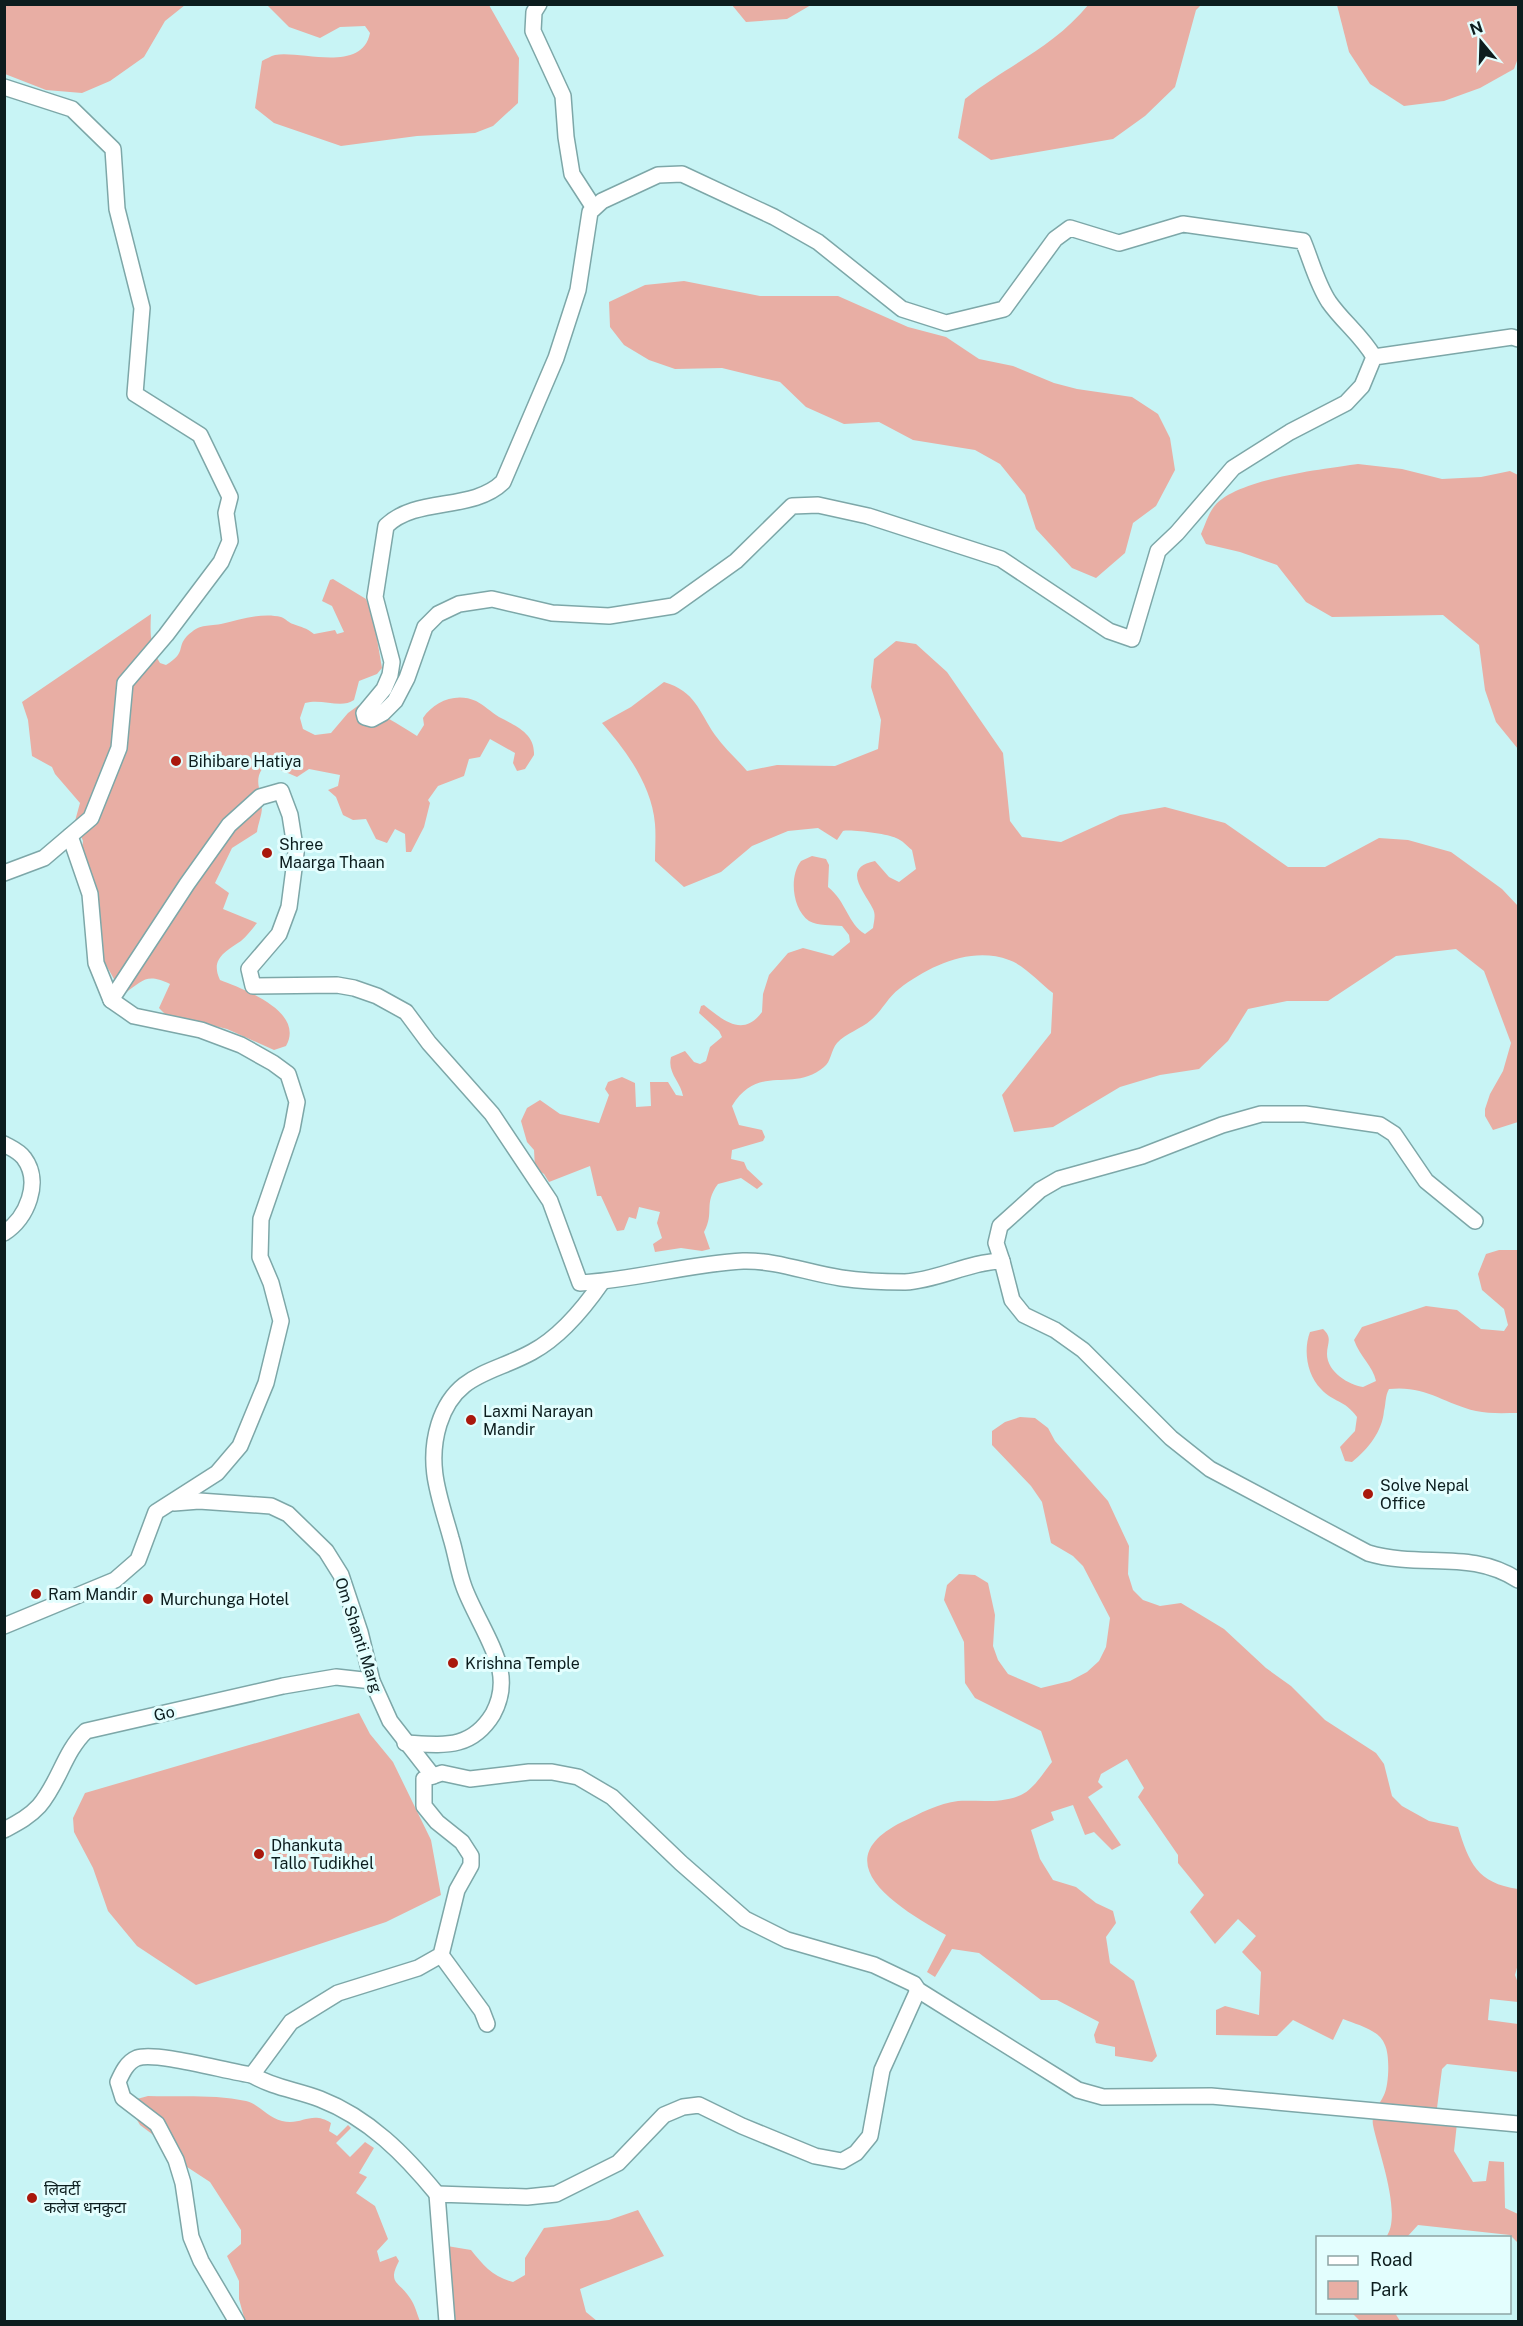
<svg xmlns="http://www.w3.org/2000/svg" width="1523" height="2326" font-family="'Public Sans','Noto Sans Devanagari',sans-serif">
  <rect width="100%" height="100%" fill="#c8f4f5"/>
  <g fill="#e8aea4">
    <path d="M1089,4l112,1 -5,5 -21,77 -30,29 -32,23 -122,21 -33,-22 7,-39c44,-35 87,-50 124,-95z"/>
    <polygon points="4,5 5,4 185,5 165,21 144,57 110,81 82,93 46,90 5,74"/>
    <path d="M267,5h222l30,53 -1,45 -25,23 -18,7 -58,3 -76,10 -67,-23 -19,-15 7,-47c4,-2 9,-5 13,-6 25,-5 87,19 95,-22l-5,-7 -25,1 -20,11 -31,-11z"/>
    <polygon points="732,5 811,5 787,19 746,22"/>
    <polygon points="1337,5 1518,5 1518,58 1514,69 1480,88 1444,101 1404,106 1370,84 1349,52"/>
    <polygon points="684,281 760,296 838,296 908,327 946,337 979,359 1013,366 1054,383 1077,389 1132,397 1158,414 1170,438 1175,470 1156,506 1133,523 1125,553 1096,578 1072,568 1036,529 1025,495 1000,464 975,450 913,440 879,422 844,424 806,407 780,382 722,368 675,369 649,360 624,345 610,327 609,302 645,285"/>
    <path d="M1358,464l44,5 40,10 39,-2 29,-6 8,4v274l-22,-27 -11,-32 -6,-45 -36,-30 -111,2 -26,-15 -29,-37 -37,-13 -34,-8 -5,-10c4,-9 7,-19 12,-26 19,-29 111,-39 145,-44z"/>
    <path d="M333,579l33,20 7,17 9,52 -5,6 -18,7 -5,19c-13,9 -32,-2 -49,3l-5,15 3,11 12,6 16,-2 17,-20 11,-8c22,8 39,19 58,31l7,-11 -1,-7c11,-16 32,-26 53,-17 8,4 15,11 23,16 17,9 36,16 35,38l-9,14 -8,2 -4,-8 2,-10 -25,-14 -10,18 -11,2 -5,17 -26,10 -10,14 2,3 -6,24 -13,25h-5l-1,-18 -10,-5 -8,14 -11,-4 -10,-20 -13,1 -10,-5 -7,-18 -8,-7 10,-4 2,-11 -31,-6 -12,8 -23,-10 -12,2c-9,14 1,24 0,38 0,8 -4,17 -5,25l-25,16 -17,35 14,10 -6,16 34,14c-5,6 -10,13 -16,18 -16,11 -31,18 -21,39 26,10 85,32 66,66l-12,4 -47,-21 -62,-15 -6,-6 11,-24c-24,-11 -26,-4 -46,10 -10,-11 -14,-27 -24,-35l-22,-80 5,-38 -8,-20 5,-18 -25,-29 -3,-7 -20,-11 -4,-36 -6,-18 129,-88c-1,19 -1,33 9,49l6,2c21,-13 10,-17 21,-29 14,-13 18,-9 34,-12 19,-4 41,-12 60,-7 5,2 8,6 12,7 10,4 12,3 21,10l21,-4 2,4 7,-2 -12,-26 -10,-5 8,-21z"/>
    <path d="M896,641l20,3 31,28 56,81 7,68 12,16 39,5 59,-27 45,-8 60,16 63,44h37l54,-29 29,2 43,12 51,37 16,17v216l-25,8 -8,-14v-7l5,-15 13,-23 8,-28 -27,-72 -28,-22 -60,7 -68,45h-41l-39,8 -20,32 -29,28 -39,6 -40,12 -67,40 -39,5 -12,-37 49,-62 2,-40c-12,-9 -29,-28 -44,-33 -38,-14 -80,6 -110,29 -11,8 -17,22 -28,31 -10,9 -25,13 -34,23 -6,7 -6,19 -13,24 -32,27 -65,-5 -92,39l7,19 23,5 3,7 -2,4 -31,9 -1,9 13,3 3,7 16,15 -6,5 -16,-11 -23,6c-15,20 -3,28 -14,48l6,17 -8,2 -21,-3 -26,4 -2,-8 9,-6 -5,-15 3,-11 -21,-5 -3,12 -7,-2 -5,13 -7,1 -16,-35h-4l-7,-30 -41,16 -5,-8 -9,-6 -1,-18 -7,-8 -6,-21 6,-13 13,-8 20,14 39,9 10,-28 -4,-6 3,-7 14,-5 13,6 1,24 15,-1 -1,-24h18l8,13 7,1c-2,-14 -16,-23 -12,-39l14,-6 9,11 6,2 6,-3 4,-14 12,-10 -3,-6 -20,-18 2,-7 3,-1c19,15 39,33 58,7l1,-18 6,-19 19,-22 15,-5 30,8 17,-14 -1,-7 -7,-9c-9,-1 -25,0 -33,-5 -17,-12 -20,-45 -8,-60l11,-5 14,3 3,6 -1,22c18,14 20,37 37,47l8,-6c1,-7 3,-13 0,-19 -9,-18 -32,-41 2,-48l14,16 10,5 17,-13 -4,-19c-5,-4 -10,-10 -16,-12 -8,-4 -45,-9 -53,-7l-6,9 -19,-12 -30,3 -36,15 -31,26 -37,15 -29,-26c0,-12 1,-25 0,-37 -3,-38 -29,-74 -53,-101l29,-16 33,-25c32,10 34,28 51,53 9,13 22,24 32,36l30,-6 58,1 43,-17 3,-29 -10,-33 3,-28z"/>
    <path d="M1499,1250h19v163c-13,0 -29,1 -42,-2 -33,-8 -51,-26 -87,-22 -4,7 -3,14 -5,22 -2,21 -16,38 -32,51l-7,-1 -5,-14 15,-16 2,-14c-13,-18 -23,-14 -36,-28 -14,-14 -18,-39 -11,-57l13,-3c10,9 4,14 4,25 0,18 22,31 36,33l13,-6c-3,-15 -16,-24 -22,-41l8,-13 64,-21 31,4 24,19 23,2 4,-6 -4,-16 -22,-19 -4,-16 8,-20z"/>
    <path d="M1020,1417l15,1 13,10 7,13 53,60 21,45 -1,28 5,16 10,10 17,6 21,-3 43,26 42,39 25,18 34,34 51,33 8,11 8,32 10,10 27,15 29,6c11,36 19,56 60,62v75l-3,11 3,8v19l-28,-3 -2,21 30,4v48l-71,-8 -5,5 -5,39 -44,-2 64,17 -3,28 19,31 13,-1 3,-20 15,1 1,46 13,6v29l-8,-8 -92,-10 -11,12h-21c17,-22 -8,-86 -13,-112 -2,-13 6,-19 11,-30 5,-10 6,-39 1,-50 -6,-16 -28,-20 -42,-26l-10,21 -40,-20 -16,16 -61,-1v-25l9,-4 34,9 2,-43 -19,-20 14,-16 -18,-17 -23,25 -25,-32 14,-17 -26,-32v-8l-40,-58 6,-9 -17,-29 -26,15 -3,8 5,5 -15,10 33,48 -9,5 -18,-18 -9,3 -12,-30 -22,7 3,8 -23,10 9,29 13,21 23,7 20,16 17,8 3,12 -10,14 4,26 24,18 23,75 -5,6 -37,-6v-9l-19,-4 -2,-8 5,-13 -42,-22h-16l-62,-47 -27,-4 -17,28 -8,-5 19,-37c-43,-25 -126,-72 -44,-113 17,-8 37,-19 56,-21 21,-1 42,3 63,-6 13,-6 22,-22 31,-33l-11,-31 -66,-33 -10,-15 -1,-41 -20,-42 3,-15 12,-11 16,1 13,8 7,32 -2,31 5,14 10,14 33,14 29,-7 17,-9 12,-11 7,-14 4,-29 -27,-52 -10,-10 -22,-13 -9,-41 -11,-16 -39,-41v-14l13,-9z"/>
    <polygon points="359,1713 370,1734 393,1762 431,1840 441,1895 386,1922 196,1985 137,1946 108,1911 93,1868 74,1832 73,1818 85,1793"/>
    <path d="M148,2096c31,1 67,-2 98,5 13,3 22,17 36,20 20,5 29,-11 49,2l-2,8 8,5 11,-11 3,3 -15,15 14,14 15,-15 9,6 -15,25 8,4 -11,16 19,13 13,33 -11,12 3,11 16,-6 3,5c-12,23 0,20 11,37 5,7 7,16 10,23h-175l-6,-22v-18l-12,-25 14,-12v-14l-31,-48 -29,-19 -13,-17 -28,-21 -10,-17 7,-9z"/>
    <path d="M638,2210l26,46 -84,33 6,23 11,9 -150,1v-76l24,4c12,15 22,27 42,32l12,-7v-17l19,-30 65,-8z"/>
    <polygon points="1352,2313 1395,2313 1400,2321 1360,2321"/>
  </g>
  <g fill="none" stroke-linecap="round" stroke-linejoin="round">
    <g stroke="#7da7a8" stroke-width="18">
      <g id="minor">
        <polyline points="539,4 534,12 533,31 563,96 566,137 572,174 594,208"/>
        <polyline points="4,87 72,109 113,149 117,209 142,308 135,394 200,435 230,497 226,513 230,541 221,562 166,635 125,683 119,748 91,818 44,858 4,873"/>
        <path d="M1374,357l-12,29 -16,17 -56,29 -57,36 -56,65 -19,18 -26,88 -23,-8 -108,-72 -133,-43 -50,-11 -26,1 -56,55 -63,45 -64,10 -57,-3 -60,-14 -33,5 -21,10 -13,13 -18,51 -12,23 -12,12 -11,6 -7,-2 -1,-4 20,-24 6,-14 2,-13 -17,-65 11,-71c31,-30 86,-14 117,-44l53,-124 22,-68 12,-78 12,-11 56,-26 24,-1 92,43 44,25 84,67 44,14 58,-14 51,-70 15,-11 49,15 64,-19 120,17c8,19 14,43 26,61 14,20 33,34 45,55l138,-20 6,2"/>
        <path d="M111,1000l76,-116 42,-59 31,-28 21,-6 9,24 6,38 -7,54 -10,27 -30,35 4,17 84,-1 17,3 23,8 29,16 23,31 63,71 58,87 30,82c55,-3 108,-19 163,-22 33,-1 65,12 98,17 20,3 44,4 64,4 34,-2 63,-20 97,-21l10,39 12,15 31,15 28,20 88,88 39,31 158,84c54,16 102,-4 150,27"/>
        <path d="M4,1144c7,4 15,7 20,14 18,24 3,60 -20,75"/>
        <polyline points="1002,1261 996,1243 1000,1226 1040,1190 1059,1179 1142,1156 1222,1125 1261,1114 1305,1114 1380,1125 1394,1134 1426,1181 1475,1221"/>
        <polyline points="174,1503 199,1501 271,1506 288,1514 326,1551 341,1575 360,1632 372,1681 390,1721 433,1776"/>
        <polyline points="4,1626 115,1580 138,1560 156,1512 217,1473 240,1446 266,1383 281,1321 271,1283 260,1257 261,1219 292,1129 297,1102 288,1074 273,1063 241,1045 201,1030 134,1016 111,1000 96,963 90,894 70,836"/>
        <path d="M405,1743c38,2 66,7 88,-29 7,-13 10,-29 7,-44 -5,-25 -27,-58 -36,-83 -6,-16 -8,-33 -13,-49 -11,-40 -25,-72 -12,-114 16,-51 53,-50 93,-72 28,-15 52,-44 70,-70"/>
        <path d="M4,1830c13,-7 25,-13 35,-24 20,-23 25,-54 47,-75l197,-45 53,-9 36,4"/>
        <polyline points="441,1955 482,2011 487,2024"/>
        <path d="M252,2075c22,13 45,15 68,24 49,19 85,56 117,95"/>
        <path d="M237,2322l-36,-61 -10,-24 -8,-54 -7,-23 -19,-36 -34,-26 -5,-16c4,-9 9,-20 19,-24 19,-7 91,14 115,17l39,-53 47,-29 80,-25 23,-13 16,-65 14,-25v-9l-9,-14 -25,-20 -13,-16v-27l18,-6 28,6 59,-7h23l26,5 34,20 69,66 64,56 42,21 87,25 40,19 4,6 160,100 25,7 108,-1 307,28"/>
        <polyline points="447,2322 437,2194 527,2197 556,2194 618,2163 664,2115 683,2107 699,2105 742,2126 815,2156 842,2161 856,2153 870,2136 882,2070 918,1990"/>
      </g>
    </g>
    <use href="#minor" stroke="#fff" stroke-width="15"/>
  </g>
  <g fill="#a9180c" stroke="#e3fefe" stroke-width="2">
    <circle cx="176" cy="761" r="6"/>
    <circle cx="267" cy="853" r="6"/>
    <circle cx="471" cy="1420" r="6"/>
    <circle cx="1368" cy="1494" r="6"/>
    <circle cx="36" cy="1594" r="6"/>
    <circle cx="148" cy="1599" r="6"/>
    <circle cx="453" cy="1663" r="6"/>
    <circle cx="259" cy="1854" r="6"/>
    <circle cx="32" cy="2198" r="6"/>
  </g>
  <g text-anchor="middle" stroke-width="6" stroke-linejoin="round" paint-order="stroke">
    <g font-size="16" fill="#0c1d1e" stroke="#e3fefe" text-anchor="start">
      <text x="188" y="767">Bihibare Hatiya</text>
      <text x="279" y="850">Shree<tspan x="279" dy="18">Maarga Thaan</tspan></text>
      <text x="483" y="1417">Laxmi Narayan<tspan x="483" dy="18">Mandir</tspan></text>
      <text x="1380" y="1491">Solve Nepal<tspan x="1380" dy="18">Office</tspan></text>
      <text x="48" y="1600">Ram Mandir</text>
      <text x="160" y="1605">Murchunga Hotel</text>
      <text x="465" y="1669">Krishna Temple</text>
      <text x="271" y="1851">Dhankuta<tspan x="271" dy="18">Tallo Tudikhel</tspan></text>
      <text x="44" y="2195">लिवर्टी<tspan x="44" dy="18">कलेज धनकुटा</tspan></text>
    </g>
    <g font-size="16" fill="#0c1d1e" stroke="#e3fefe">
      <text transform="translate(359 1635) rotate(72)" y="6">Om Shanti Marg</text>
      <text transform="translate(164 1713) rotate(-13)" y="6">Go</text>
    </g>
  </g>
  <rect width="1523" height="2326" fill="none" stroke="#0c1d1e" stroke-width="12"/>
  <rect x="1316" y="2236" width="195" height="78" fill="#e3fefe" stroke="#8da4a4" stroke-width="1.5"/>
  <rect x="1328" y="2256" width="30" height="9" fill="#ffffff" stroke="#8da4a4" stroke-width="1.5"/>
  <text x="1370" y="2266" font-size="18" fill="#0c1d1e">Road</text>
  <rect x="1328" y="2281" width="30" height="18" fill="#e8aea4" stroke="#8da4a4" stroke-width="1.5"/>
  <text x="1370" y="2296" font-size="18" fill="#0c1d1e">Park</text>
  <g transform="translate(1481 42) rotate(341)" stroke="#e3fefe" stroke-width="4.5" paint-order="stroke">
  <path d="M0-4.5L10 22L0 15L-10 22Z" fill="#0c1d1e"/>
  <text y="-9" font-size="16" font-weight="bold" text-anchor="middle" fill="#0c1d1e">N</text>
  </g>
</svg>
